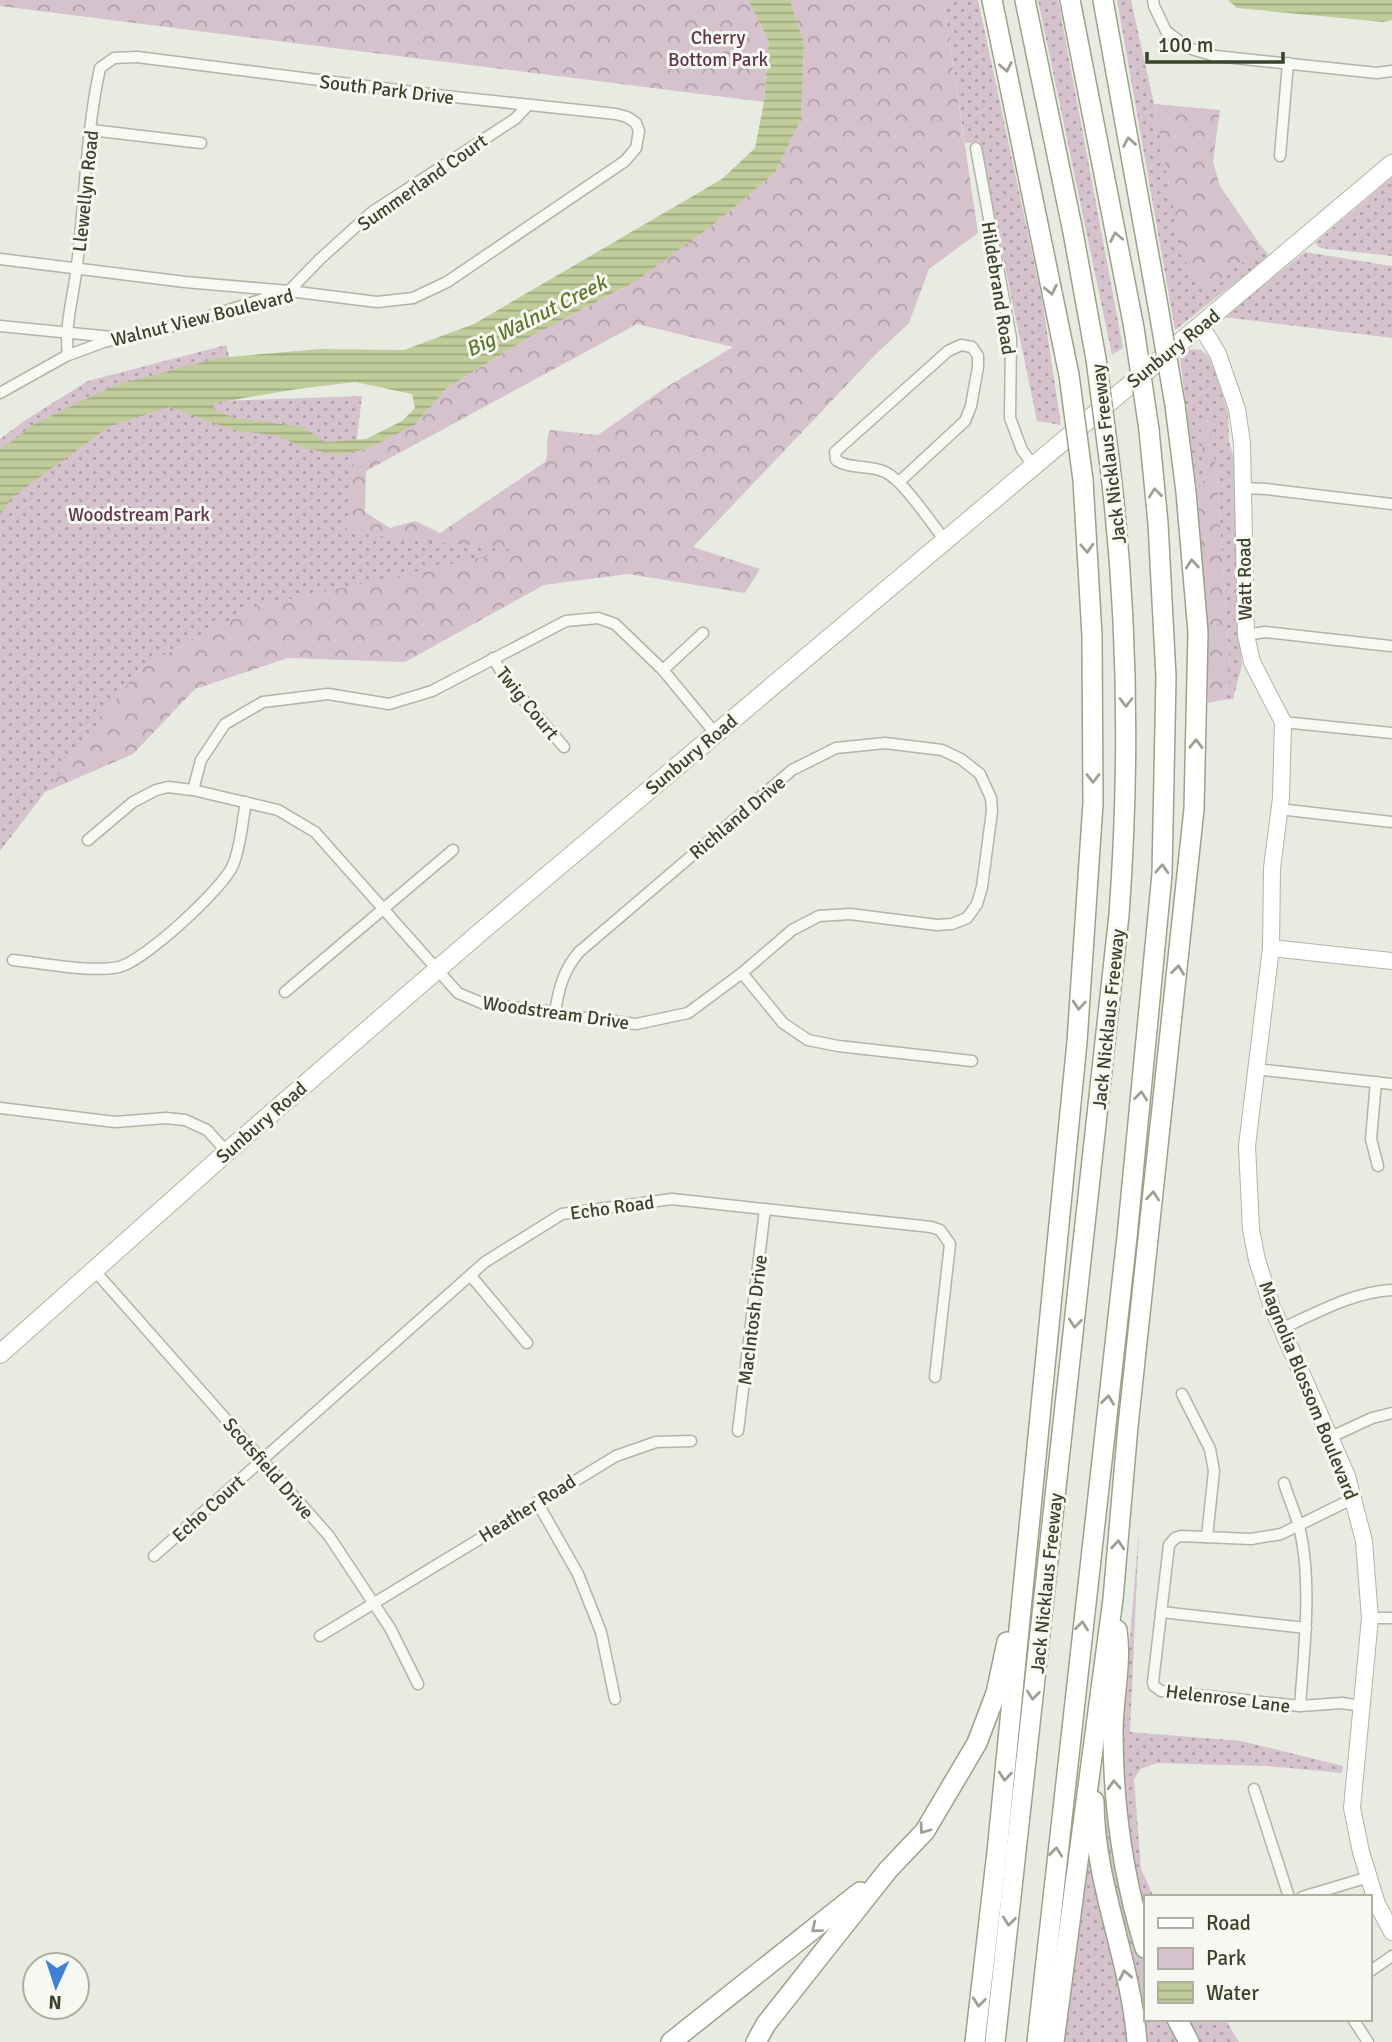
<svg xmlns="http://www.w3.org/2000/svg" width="1392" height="2042" font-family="Signika,sans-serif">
  <defs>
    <pattern id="green-dots" width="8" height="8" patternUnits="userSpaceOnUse" patternTransform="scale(1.75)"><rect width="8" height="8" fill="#d5c2cc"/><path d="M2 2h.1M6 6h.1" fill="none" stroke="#ae9fa6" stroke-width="1.8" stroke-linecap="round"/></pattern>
    <pattern id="forest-crowns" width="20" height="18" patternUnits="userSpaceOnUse" patternTransform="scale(1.75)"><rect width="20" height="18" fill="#d5c2cc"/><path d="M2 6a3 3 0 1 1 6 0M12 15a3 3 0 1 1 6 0" fill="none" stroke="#ae9fa6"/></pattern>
    <pattern id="water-rules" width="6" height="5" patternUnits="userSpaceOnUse" patternTransform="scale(1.75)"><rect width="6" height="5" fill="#c1cc9b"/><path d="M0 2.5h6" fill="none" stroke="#9ea77e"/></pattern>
  </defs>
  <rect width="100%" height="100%" fill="#e8ebe1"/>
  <g fill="url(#green-dots)">
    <polygon points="943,0 978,0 1042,299 1061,425 1037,421 979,141 965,143"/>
    <polygon points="1038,0 1058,0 1123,348 1112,355"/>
    <polygon points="1117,0 1131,0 1154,104 1172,201 1251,257 1259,243 1269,256 1175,330"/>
    <polygon points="1392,177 1392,256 1320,248 1315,243"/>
    <polygon points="1305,252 1392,266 1392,338 1223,317"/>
    <polygon points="226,345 238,388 218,401 362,396 346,532 518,550 255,607 140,668 0,851 0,439 27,419 88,381"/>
    <path d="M1190,349l11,1 7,6 7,16 13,41 1,28 5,18 4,169 4,37 -9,34 -10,1 6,-18 1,-14 -13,-191 -16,-52c2,20 12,51 -4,65l-17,-132z"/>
    <polygon points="1139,1530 1130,1732 1241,1741 1343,1766 1342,1773 1266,1766 1157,1763 1141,1769 1134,1779 1141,1869 1154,1897 1145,1897 1145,1926 1126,1846 1122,1733"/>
    <polygon points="1104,1786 1108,1786 1137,1940 1145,1966 1145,2019 1168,2019 1180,2042 1145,2042 1107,1853"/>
    <polygon points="1087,1848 1091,1848 1130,2042 1061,2042"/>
    <polygon points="1180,2019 1225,2019 1239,2042 1193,2042"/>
  </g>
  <g fill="url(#forest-crowns)" fill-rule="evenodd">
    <polygon points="0,0 748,0 769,41 764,102 0,6"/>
    <path d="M790,0h153l35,233 -49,36 -20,54 -34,32 -182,192 67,22 -15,24 -117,-19 -84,11 -139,77 -117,-4 -93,31 -62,65 -88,38 95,-124 115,-61 260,-57 -169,-18 9,-80 12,-3 48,-24 32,-37 79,-49 97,-51 91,-64 61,-51 26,-54 3,-75zM637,324l96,23 -68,41 -67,47 -48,-5c-6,13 0,20 -5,32l-105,71 -25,-12 -25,7 -25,-16 1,-41z"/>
    <polygon points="1154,104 1220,110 1213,162 1220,186 1259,243 1251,257 1206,289 1198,285 1189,274 1172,201"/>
    <path d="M1205,418l4,3 8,56 13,191 -1,14 -6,18 -15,3 -3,-97 -8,-116c21,-19 -6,-51 8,-72z"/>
  </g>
  <g fill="url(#water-rules)" fill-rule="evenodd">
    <path d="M748,0h42l14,44 -3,75 -26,54 -61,51 -78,57 -110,58 -79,49 -32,37 -48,24 -28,6 -34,-7 -27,-12 -45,-6 -63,-23 -60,19 -99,72 -11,17v-65l35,-26 78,-38 105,-28 102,-9 84,1 70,-26 248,-145 33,-31 9,-46 5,-61zM355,382l57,12 3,14 -13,13 -36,18 -40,3 -23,-15 -69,-9 -21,-9 2,-6 82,-14z"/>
    <polygon points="1228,0 1392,0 1392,20 1383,22 1237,8"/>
  </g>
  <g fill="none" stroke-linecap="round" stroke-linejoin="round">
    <g stroke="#b0b5a6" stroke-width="13">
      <g id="street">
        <polyline points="1153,0 1154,6 1166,31 1188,48 1215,56 1377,73 1392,71"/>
        <polyline points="91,130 201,143"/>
        <polyline points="976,148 1011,338 1010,418 1022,450 1033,465"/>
        <polyline points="1280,156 1288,63"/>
        <polyline points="0,259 185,282 289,291 320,259 372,212 515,119 528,105"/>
        <polyline points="0,326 112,337"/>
        <path d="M0,393l66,-37 38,-14 87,-20 98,-31 88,11 36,-4 34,-16 178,-121 11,-13 3,-17 -3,-8 -9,-6 -11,-3 -171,-18 -308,-39 -23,1 -14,10c-14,64 -15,132 -23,197 -3,30 -13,60 -9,90"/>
        <path d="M899,482l66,-61 6,-15 7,-39v-11l-6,-9 -11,-2 -13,6 -113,101 1,8c14,10 34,4 49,12 18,8 46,51 59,67"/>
        <polyline points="1243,488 1266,489 1392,504"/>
        <polyline points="1246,635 1265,632 1390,646"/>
        <polyline points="493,658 507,681 564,747"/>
        <polyline points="663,670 703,633"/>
        <polyline points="1283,722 1392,733"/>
        <polyline points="193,790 201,760 225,724 263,702 328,694 389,704 432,691 566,621 598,618 615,624 663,670 715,733"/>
        <polyline points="1279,809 1392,822"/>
        <path d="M88,840l45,-38 23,-12 12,-3 25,3 85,20 37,22 143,161 26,11 71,8v2l81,10 52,-11 54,-40 50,-43 27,-14 31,-2 87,11 15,-1 15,-6 10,-14 5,-17 10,-76 -1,-13 -11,-24 -19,-15 -19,-9 -57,-7 -49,5 -44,22 -213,182c-16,19 -20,36 -24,60"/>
        <path d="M13,960c29,3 78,13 106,7 25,-6 104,-78 114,-102 8,-19 9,-43 13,-63"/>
        <polyline points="742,973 783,1023 808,1040 838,1046 972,1061"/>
        <polyline points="285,992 453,850"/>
        <polyline points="1255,1069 1392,1084"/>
        <polyline points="1376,1082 1371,1139 1378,1166"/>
        <polyline points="0,1108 115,1122 166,1118 185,1120 207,1130 227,1152"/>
        <polyline points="94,1270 329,1536 390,1628 418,1684"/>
        <polyline points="471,1276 527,1343"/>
        <path d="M1281,1329c35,-16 72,-37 111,-39"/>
        <polyline points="1182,1394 1210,1449 1214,1471 1207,1537"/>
        <polyline points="738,1431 765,1209"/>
        <polyline points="1331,1437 1372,1418 1392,1413"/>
        <path d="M1284,1483c4,13 10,27 14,40 15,53 6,129 2,183"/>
        <polyline points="1354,1498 1281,1534 1251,1539 1181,1536 1175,1538 1169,1545 1153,1682 1154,1686 1161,1691 1300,1706 1342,1703 1361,1706"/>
        <polyline points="537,1502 578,1574 601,1632 615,1699"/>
        <polyline points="154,1556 485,1262 562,1214 672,1199 931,1227 940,1230 950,1244 935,1377"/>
        <polyline points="1161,1612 1306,1628"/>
        <polyline points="1370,1618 1392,1618"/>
        <polyline points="320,1636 616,1456 656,1442 691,1441"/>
        <polyline points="1254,1789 1289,1897"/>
        <polyline points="1302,1897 1369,1877"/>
        <polyline points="1369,1972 1392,1956"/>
        <polyline points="1353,2019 1368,2042"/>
      </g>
    </g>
    <g stroke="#b0b5a6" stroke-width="18">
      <g id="secondary">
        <polyline points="1201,326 1218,354 1237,409 1242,443 1246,635 1252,662 1283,722 1281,798 1272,868 1271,948 1247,1146 1251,1229 1257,1260 1272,1307 1347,1476 1364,1541 1370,1618 1352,1808 1361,1852 1377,1904 1392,1932"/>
        <polyline points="1271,948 1392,961"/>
      </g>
    </g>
    <g stroke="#b0b7a0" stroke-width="20">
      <polyline id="primary" points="0,1354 227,1152 477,935 1392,164"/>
    </g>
    <g stroke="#9aa288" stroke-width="22">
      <g id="highway">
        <polyline points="992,0 1069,375"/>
        <polyline points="1025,0 1073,232 1096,359"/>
        <polyline points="1070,0 1134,328"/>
        <polyline points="1103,0 1158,306"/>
        <path d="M1117,1630c5,34 -4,68 -4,102 0,74 10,145 32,216"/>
        <path d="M1094,1801c0,82 37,160 43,241"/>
        <polyline points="1177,2019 1189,2042"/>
        <polyline points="671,2042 860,1892"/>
        <polyline points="756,2042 766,2024 888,1870 925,1831 977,1743 996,1693 1007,1642"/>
        <polyline points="975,2042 997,1852 1077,1042 1093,803 1092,636 1083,480"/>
        <path d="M995,2042l124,-1127c11,-152 9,-305 -10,-457"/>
        <polyline points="1037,2042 1127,1237 1162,874 1166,677 1158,523 1149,430"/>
        <polyline points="1054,2042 1113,1599 1128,1426 1194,809 1198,632 1186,492 1175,405"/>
      </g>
    </g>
    <use href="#street" stroke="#f7f9f4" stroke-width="10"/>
    <use href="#secondary" stroke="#fff" stroke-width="16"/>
    <use href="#primary" stroke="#fff" stroke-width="18"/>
    <use href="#highway" stroke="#fff" stroke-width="19"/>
    <g stroke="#9aa288" stroke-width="22" stroke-linecap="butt">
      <g id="highway-bridge">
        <polyline points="1158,306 1175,405"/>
        <polyline points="1134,328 1149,430"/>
        <polyline points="1096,359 1109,458"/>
        <polyline points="1069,375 1083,480"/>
      </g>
    </g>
    <use href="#highway-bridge" stroke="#fff" stroke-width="19"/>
  </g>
  <defs><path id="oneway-chevron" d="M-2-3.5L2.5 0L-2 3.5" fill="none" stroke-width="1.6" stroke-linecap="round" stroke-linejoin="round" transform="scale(1.75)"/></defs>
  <g stroke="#9ca194">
    <use href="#oneway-chevron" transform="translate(1006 67) rotate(79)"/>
    <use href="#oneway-chevron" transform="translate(1129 142) rotate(-100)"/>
    <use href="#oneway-chevron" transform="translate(1116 237) rotate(-101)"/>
    <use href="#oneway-chevron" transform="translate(1051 290) rotate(78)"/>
    <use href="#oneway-chevron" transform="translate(1155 493) rotate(-96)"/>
    <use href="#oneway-chevron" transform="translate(1087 548) rotate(87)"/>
    <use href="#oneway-chevron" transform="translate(1192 564) rotate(-95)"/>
    <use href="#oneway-chevron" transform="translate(1126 702) rotate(90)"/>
    <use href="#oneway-chevron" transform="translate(1196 744) rotate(-89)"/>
    <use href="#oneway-chevron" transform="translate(1093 778) rotate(90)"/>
    <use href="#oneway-chevron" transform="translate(1162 869) rotate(-87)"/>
    <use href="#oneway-chevron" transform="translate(1178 970) rotate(-83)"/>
    <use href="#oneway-chevron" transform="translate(1079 1005) rotate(94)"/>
    <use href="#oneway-chevron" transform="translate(1141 1096) rotate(-84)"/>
    <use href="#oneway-chevron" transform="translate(1153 1196) rotate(-84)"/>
    <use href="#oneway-chevron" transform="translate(1075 1323) rotate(96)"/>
    <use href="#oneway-chevron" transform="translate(1108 1400) rotate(-83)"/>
    <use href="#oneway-chevron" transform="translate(1118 1545) rotate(-85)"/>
    <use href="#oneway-chevron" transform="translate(1082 1626) rotate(-84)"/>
    <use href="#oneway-chevron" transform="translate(1033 1695) rotate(96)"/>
    <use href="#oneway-chevron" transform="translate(1005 1776) rotate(95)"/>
    <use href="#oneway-chevron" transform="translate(1114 1785) rotate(-93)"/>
    <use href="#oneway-chevron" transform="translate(924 1829) rotate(126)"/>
    <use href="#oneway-chevron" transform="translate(1056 1852) rotate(-84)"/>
    <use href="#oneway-chevron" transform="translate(1009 1921) rotate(96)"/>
    <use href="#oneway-chevron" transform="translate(816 1928) rotate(141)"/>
    <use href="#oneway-chevron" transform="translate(1125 1975) rotate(-102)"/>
    <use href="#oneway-chevron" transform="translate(979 2002) rotate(97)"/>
  </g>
  <g text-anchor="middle" stroke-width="6" stroke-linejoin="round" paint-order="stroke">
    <g font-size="19" fill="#603549" stroke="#f6f8f1">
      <text x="718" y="44">Cherry<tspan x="718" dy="22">Bottom Park</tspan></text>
      <text x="139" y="521">Woodstream Park</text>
    </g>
    <g font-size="19" fill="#3a4329" stroke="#f6f8f1">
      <text transform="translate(387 89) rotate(7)" y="7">South Park Drive</text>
      <text transform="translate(422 182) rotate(-35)" y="7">Summerland Court</text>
      <text transform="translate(85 191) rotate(-84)" y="7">Llewellyn Road</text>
      <text transform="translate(999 288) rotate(81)" y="7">Hildebrand Road</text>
      <text transform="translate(202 317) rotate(-14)" y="7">Walnut View Boulevard</text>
      <text transform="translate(1173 348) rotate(-39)" y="7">Sunbury Road</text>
      <text transform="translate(1108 454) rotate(-97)" y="7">Jack Nicklaus Freeway</text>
      <text transform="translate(1244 579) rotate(-91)" y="7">Watt Road</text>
      <text transform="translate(528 703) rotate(51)" y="7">Twig Court</text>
      <text transform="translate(691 754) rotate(-40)" y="7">Sunbury Road</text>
      <text transform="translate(737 817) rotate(-40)" y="7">Richland Drive</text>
      <text transform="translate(556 1012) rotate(8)" y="7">Woodstream Drive</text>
      <text transform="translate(1108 1019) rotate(-84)" y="7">Jack Nicklaus Freeway</text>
      <text transform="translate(261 1122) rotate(-41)" y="7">Sunbury Road</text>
      <text transform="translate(612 1207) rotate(-8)" y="7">Echo Road</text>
      <text transform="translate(752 1320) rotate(-83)" y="7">MacIntosh Drive</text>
      <text transform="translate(1309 1390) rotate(68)" y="7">Magnolia Blossom Boulevard</text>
      <text transform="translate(269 1468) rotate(49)" y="7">Scotsfield Drive</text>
      <text transform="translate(208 1508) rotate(-42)" y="7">Echo Court</text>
      <text transform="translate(527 1508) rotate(-32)" y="7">Heather Road</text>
      <text transform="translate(1046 1583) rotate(-84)" y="7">Jack Nicklaus Freeway</text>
      <text transform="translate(1228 1698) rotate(7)" y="7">Helenrose Lane</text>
    </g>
    <g font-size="21" font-style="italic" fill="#62752e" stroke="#f6f8f1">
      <text transform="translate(536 316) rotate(-27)" y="7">Big Walnut Creek</text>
    </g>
  </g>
  <rect x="1144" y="1895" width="228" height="126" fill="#f6f8f1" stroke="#abb0a1" stroke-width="2"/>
  <rect x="1158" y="1918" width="35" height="10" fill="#ffffff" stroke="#abb0a1" stroke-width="2"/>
  <text x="1206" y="1930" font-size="21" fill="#3a4329">Road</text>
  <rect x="1158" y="1948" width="35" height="21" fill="#d5c2cc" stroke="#abb0a1" stroke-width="2"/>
  <text x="1206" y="1965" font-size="21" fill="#3a4329">Park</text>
  <rect x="1158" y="1982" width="35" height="21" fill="url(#water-rules)" stroke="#abb0a1" stroke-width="2"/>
  <text x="1206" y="2000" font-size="21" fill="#3a4329">Water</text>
  <g transform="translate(56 1986) rotate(183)"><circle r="33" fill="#f6f8f1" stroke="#abb0a1" stroke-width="2"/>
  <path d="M0-5L12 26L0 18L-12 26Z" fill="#4181d5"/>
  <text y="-10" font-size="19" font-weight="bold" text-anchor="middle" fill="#3a4329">N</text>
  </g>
  <path d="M1147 52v10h136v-10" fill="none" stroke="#3a4329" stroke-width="3.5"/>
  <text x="1158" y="52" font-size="21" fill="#3a4329" stroke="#f6f8f1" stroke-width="5" paint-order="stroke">100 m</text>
</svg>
